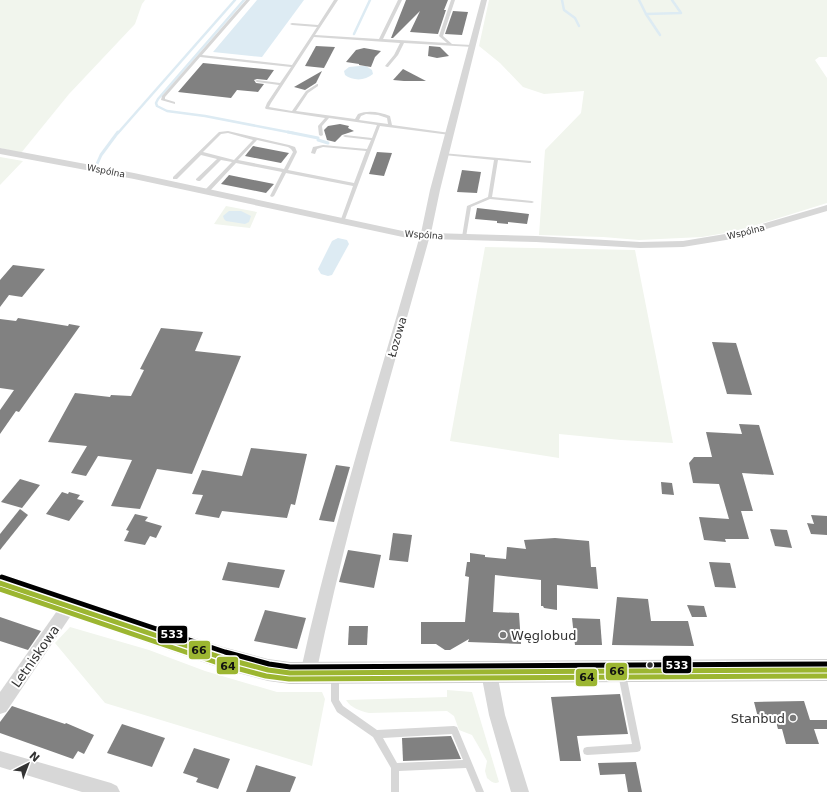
<svg xmlns="http://www.w3.org/2000/svg" width="827" height="792" font-family="'DejaVu Sans',sans-serif">
  <rect width="100%" height="100%" fill="#fff"/>
  <g fill="#f1f5ed">
    <polygon points="0,0 145,0 142,4 135,24 69,94 21,153 0,148"/>
    <polygon points="489,0 827,0 827,57 819,57 815,60 827,78 827,203 737,231 702,237 639,240 603,237 539,235 545,150 581,113 584,91 544,94 523,87 500,63 479,46"/>
    <polygon points="0,157 23,161 0,185"/>
    <polygon points="226,206 257,212 250,228 214,224"/>
    <polygon points="485,247 635,250 673,443 621,440 559,434 559,458 450,441"/>
    <polygon points="70,627 149,650 205,671 277,692 322,692 325,699 312,766 105,703 55,643"/>
    <path d="M447,690l25,2 27,90c-5,3 -8,-1 -12,-4l-2,-7 2,-10 -15,-26 -13,-5 -5,-14 -7,-5 -78,2c-9,-2 -18,-5 -23,-13l101,-3z"/>
  </g>
  <g fill="#ddebf3">
    <polygon points="257,0 304,0 262,57 213,52"/>
    <path d="M359,66h7l6,4 1,4c-8,7 -20,7 -28,1l-1,-4 5,-4z"/>
    <polygon points="229,211 241,211 251,216 249,222 245,224 226,221 224,219 223,216"/>
    <polygon points="338,238 347,240 349,244 332,275 328,276 321,274 318,269 332,241"/>
  </g>
  <g fill="none" stroke-linecap="round" stroke-linejoin="round">
    <g stroke="#ddebf3" stroke-width="2.5">
      <polyline points="244,0 158,99 156,103 157,106 167,111 205,116 293,133"/>
      <polyline points="562,0 564,10 575,18 579,26"/>
      <polyline points="639,0 646,14"/>
      <polyline points="354,34 370,0"/>
      <polyline points="660,35 646,14 681,13 672,0"/>
      <polyline points="118,133 235,0"/>
    </g>
    <g stroke="#ddebf3" stroke-width="3">
      <polyline points="288,132 318,138 318,140 328,143"/>
      <polyline points="97,164 101,155 118,132"/>
    </g>
  </g>
  <g fill="#818181">
    <polygon points="406,0 448,0 444,10 446,10 438,34 410,32 420,11 393,38 391,38"/>
    <polygon points="453,11 468,12 462,35 445,34"/>
    <polygon points="316,46 335,47 324,68 305,66"/>
    <polygon points="429,46 440,47 449,56 437,58 428,56"/>
    <polygon points="364,48 381,51 375,57 371,67 359,65 359,64 346,62 356,50"/>
    <polygon points="203,63 274,70 267,80 257,79 254,80 256,83 264,84 258,92 237,90 231,98 178,92"/>
    <polygon points="403,69 426,81 404,81 393,80"/>
    <polygon points="322,71 316,83 305,90 294,87"/>
    <polygon points="340,124 349,126 348,128 354,131 342,135 335,142 327,140 324,130 328,126"/>
    <polygon points="253,146 289,153 281,163 245,156"/>
    <polygon points="377,152 392,153 384,176 369,174"/>
    <polygon points="462,170 481,172 477,193 457,192"/>
    <polygon points="229,175 274,184 266,193 221,184"/>
    <polygon points="477,208 529,214 527,224 508,222 508,224 497,223 497,221 475,219"/>
    <polygon points="13,265 45,269 22,297 9,295 0,307 0,280"/>
    <polygon points="18,318 68,326 69,324 80,326 19,412 16,411 0,434 0,410 14,390 0,388 0,319 16,321"/>
    <polygon points="161,328 203,332 195,351 241,356 192,474 157,469 140,509 111,506 132,460 98,456 86,476 71,473 87,446 48,442 75,393 110,397 111,395 131,396 144,370 140,369"/>
    <polygon points="712,342 736,343 752,395 727,394"/>
    <polygon points="739,424 759,425 774,475 742,473 753,511 741,511 749,539 725,539 726,542 704,540 699,517 729,519 719,484 693,483 689,463 694,457 712,457 706,432 742,434"/>
    <polygon points="251,448 307,454 295,505 291,504 287,518 222,511 219,518 195,514 203,495 192,494 202,470 242,476"/>
    <polygon points="336,465 350,467 334,522 319,520"/>
    <polygon points="20,479 40,485 22,508 1,502"/>
    <polygon points="661,482 672,483 674,495 662,494"/>
    <polygon points="62,492 68,494 69,492 80,495 77,499 84,501 69,521 46,514"/>
    <polygon points="20,509 28,515 0,550 0,534"/>
    <polygon points="135,514 148,517 145,521 162,526 156,538 150,536 145,545 124,541 129,531 126,530"/>
    <polygon points="811,515 827,516 827,535 811,534 807,523 814,524"/>
    <polygon points="770,529 787,530 792,548 775,546"/>
    <polygon points="393,533 412,535 408,562 389,560"/>
    <polygon points="555,538 589,541 591,567 596,567 598,589 557,585 557,610 544,608 543,606 541,606 541,580 495,575 493,612 519,613 521,644 468,642 469,639 450,650 445,650 436,644 421,644 421,622 465,622 469,577 465,576 467,562 470,562 470,553 485,555 485,557 506,559 507,547 526,549 524,540"/>
    <polygon points="348,550 381,555 374,588 339,582"/>
    <polygon points="228,562 285,570 279,588 222,580"/>
    <polygon points="709,562 730,563 736,588 715,587"/>
    <polygon points="617,597 648,599 651,621 688,621 694,646 612,645"/>
    <polygon points="687,605 704,606 707,617 692,617"/>
    <polygon points="265,610 306,618 297,649 254,641"/>
    <polygon points="0,617 41,631 28,650 0,641"/>
    <polygon points="572,618 600,619 602,645 575,645"/>
    <polygon points="349,626 368,626 367,645 348,645"/>
    <polygon points="620,694 628,734 577,736 581,761 560,761 551,697"/>
    <polygon points="804,701 810,720 827,720 827,729 814,729 819,744 786,744 782,729 778,729 774,715 760,725 754,702"/>
    <polygon points="12,706 65,724 66,723 94,735 84,754 78,751 73,759 0,733 0,722"/>
    <polygon points="122,724 165,738 152,767 107,753"/>
    <polygon points="451,736 461,759 403,761 402,738"/>
    <polygon points="194,748 230,759 218,789 196,782 198,778 183,773"/>
    <polygon points="636,762 642,792 628,792 625,774 600,775 598,763"/>
    <polygon points="256,765 296,777 290,792 246,792"/>
  </g>
  <g fill="none" stroke-linecap="round" stroke-linejoin="round">
    <g fill="#d7d7d7" fill-rule="evenodd">
      <path d="M246,0h4l-48,55 90,10 25,-38 -25,-2 -2,-1 2,-1 26,2 16,-25h4l-23,35 64,4 19,-39h4l-19,39 64,4 -8,-7 12,-36h4l-12,36 9,8 20,1 2,1 -1,1 -69,-4 -6,12 -10,12h-1l-2,-1 9,-11 6,-12 -86,-6 -43,66 -2,4 23,4 14,-20 11,-7h1v2l-10,7 -12,18 59,8 3,-5c10,-4 22,-2 32,2l2,9 58,8 2,1 -2,1 -70,-9 -36,96 -2,1 -2,-1 13,-36 -67,-13 -12,23 -2,1 -2,-1 12,-24 -46,-9 -28,30h-4v-2l28,-29 -11,-2 -21,21h-2l-2,-1v-1l21,-20 -16,-4 -24,24h-4v-2l46,-45 9,-1 61,14 6,2 2,5 -9,18 66,13 12,-32 -43,-4 -6,2 -2,5 -4,-1 2,-6 10,-2 44,4 4,-9 -26,-3 -2,-1 2,-1 27,3 5,-13 -48,-7 -7,8 1,9 -2,1 -2,-1 -1,-9 7,-8 -59,-9 -1,-1 2,-5 12,-18 -22,-3 -2,-1 2,-1 23,3 11,-16 -91,-10 -35,40v2l10,3v2l-14,-4 1,-4zM366,114l12,1 9,3 1,6 -29,-4 2,-4zM228,133l25,7 -19,20 -31,-8 18,-18zM257,140l31,7 3,2 2,3 -9,17 -46,-9z"/>
      <polygon points="442,153 531,161 531,163 529,163 498,160 492,197 532,201 534,202 532,203 490,199 471,207 466,237 464,239 462,238 462,237 467,206 488,197 494,160 444,155 442,154"/>
      <polygon points="622,670 625,671 626,674 641,748 640,751 637,752 587,755 584,754 583,751 584,748 587,747 632,744 618,674 619,671"/>
      <path d="M335,672l3,1 1,3v24l4,6 34,24 77,-4 3,1 27,65h-8l-10,-24 -67,3v21h-8v-24l-18,-31 -36,-25 -6,-11v-25l1,-3zM452,734l11,26 -66,3 -14,-25z"/>
    </g>
    <g fill="#d7d7d7" fill-rule="evenodd">
      <path d="M481,0h6l-47,190 -9,43 105,3 104,6 43,-1 48,-8 96,-28v6l-95,28 -49,8 -43,1 -104,-6 -107,-3c-40,144 -83,288 -113,435l-2,6 -6,2 -6,-2 -2,-6c32,-147 78,-291 119,-435h-7l-278,-60 -134,-25v-6l134,25 278,60h9l9,-43z"/>
      <polygon points="69,599 74,601 76,606 74,611 6,712 0,714 0,692 64,601"/>
      <polygon points="489,665 495,667 497,673 505,715 529,792 511,792 489,715 481,673 483,667"/>
      <polygon points="0,751 111,783 117,786 120,792 82,792 0,767"/>
    </g>
    <polygon fill="#d0d0d0" fill-rule="evenodd" points="0,574 223,647 268,659 290,662 827,659 827,681 290,684 268,681 223,669 0,592"/>
    <g stroke="#fff" stroke-width="8">
      <polyline id="bus-1" points="0,583 223,658 268,670 290,673 827,670"/>
    </g>
    <g stroke="#fff" stroke-width="8">
      <polyline id="bus-2" points="0,589 221,664 266,676 289,679 827,676"/>
    </g>
    <g stroke="#fff" stroke-width="8">
      <polyline id="bus-3" points="2,577 225,652 269,664 290,667 827,664"/>
    </g>
    <use href="#bus-1" stroke="#9cb631" stroke-width="5"/>
    <use href="#bus-2" stroke="#9cb631" stroke-width="5"/>
    <use href="#bus-3" stroke="#000" stroke-width="5"/>
  </g>
  <g fill="#7a7a7a" stroke="#fff" stroke-width="1.5">
    <circle cx="503" cy="635" r="4"/>
    <circle cx="793" cy="718" r="4"/>
  </g>
  <circle fill="#333" stroke="#fff" stroke-width="1.5" cx="650" cy="665" r="3.5"/>
  <g text-anchor="middle" stroke-width="4" stroke-linejoin="round" paint-order="stroke">
    <g font-size="9" fill="#333" stroke="#fff">
      <text transform="translate(106 171) rotate(11)" y="3">Wspólna</text>
      <text transform="translate(746 232) rotate(-14)" y="3">Wspólna</text>
      <text transform="translate(424 235) rotate(4)" y="3">Wspólna</text>
    </g>
    <g font-size="11" fill="#333" stroke="#fff">
      <text transform="translate(397 337) rotate(-74)" y="4">Łozowa</text>
    </g>
    <g font-size="13" fill="#333" stroke="#fff" text-anchor="start">
      <text x="511" y="640">Węglobud</text>
      <text x="785" y="723" text-anchor="end">Stanbud</text>
    </g>
    <g font-size="13" fill="#333" stroke="#fff">
      <text transform="translate(35 656) rotate(-55)" y="5">Letniskowa</text>
    </g>
  </g>
  <g stroke="#fff" stroke-width="1.5">
    <rect x="157" y="625" width="31" height="19" rx="4" fill="#000"/>
    <rect x="188" y="640" width="23" height="20" rx="4" fill="#9cb631"/>
    <rect x="662" y="655" width="30" height="19" rx="4" fill="#000"/>
    <rect x="216" y="656" width="23" height="19" rx="4" fill="#9cb631"/>
    <rect x="605" y="662" width="23" height="19" rx="4" fill="#9cb631"/>
    <rect x="575" y="668" width="23" height="19" rx="4" fill="#9cb631"/>
  </g>
  <g font-size="11" text-anchor="middle" font-weight="bold" fill="#fff">
    <text x="172" y="638">533</text>
    <text x="677" y="669">533</text>
  </g>
  <g font-size="11" text-anchor="middle" font-weight="bold" fill="#111">
    <text x="199" y="654">66</text>
    <text x="228" y="670">64</text>
    <text x="617" y="675">66</text>
    <text x="587" y="681">64</text>
  </g>
  <g transform="translate(28 764) rotate(42)" stroke="#ffffff" stroke-width="3" paint-order="stroke">
  <path d="M0-3L7 15L0 10L-7 15Z" fill="#333333"/>
  <text y="-6" font-size="11" font-weight="bold" text-anchor="middle" fill="#333333">N</text>
  </g>
</svg>
